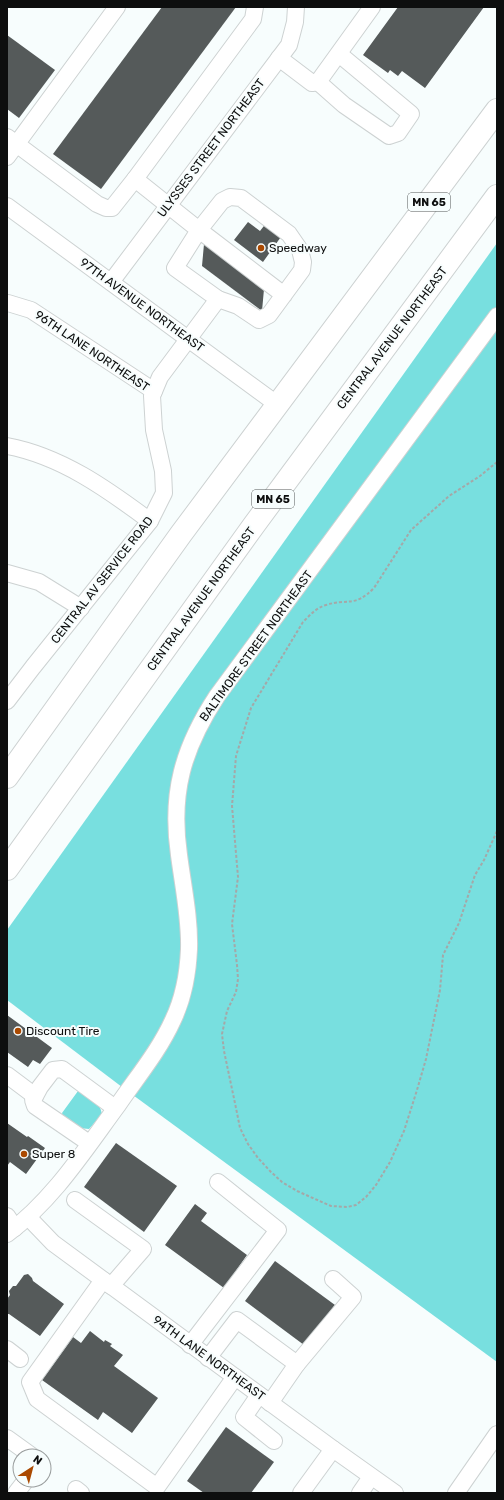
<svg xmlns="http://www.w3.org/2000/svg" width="504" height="1500" font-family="Rubik,sans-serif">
  <rect width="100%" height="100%" fill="#f7fdfd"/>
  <g fill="#78dfdf">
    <polygon points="497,243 497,1362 122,1087 7,1000 7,930"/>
    <path d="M78,1091h3c9,7 19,11 21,23l-13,15 -10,-1 -16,-12 -1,-3z"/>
  </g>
  <g fill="#555a5a">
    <polygon points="162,7 236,7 101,189 53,154"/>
    <polygon points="398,7 484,7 425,88 402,71 398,76 390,70 388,73 363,55"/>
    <polygon points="7,35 55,70 19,118 7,109"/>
    <polygon points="248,222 260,231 267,222 283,234 263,262 234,240"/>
    <polygon points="204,244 264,289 262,311 202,266"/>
    <polygon points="7,1015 52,1048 40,1064 33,1060 28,1067 7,1052"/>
    <polygon points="7,1123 27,1137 28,1136 45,1148 26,1174 10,1162 7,1166"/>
    <polygon points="116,1143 177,1186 144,1232 84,1187"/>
    <polygon points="195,1204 207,1213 201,1221 247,1255 224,1288 165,1245"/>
    <polygon points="275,1261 335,1305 304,1345 245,1301"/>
    <polygon points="28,1274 32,1278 33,1281 64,1304 40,1336 9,1314 7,1314 7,1299 10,1295 9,1291 13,1286 16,1286 24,1275"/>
    <polygon points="90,1331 104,1342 105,1340 112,1344 110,1346 123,1355 114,1366 158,1398 132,1433 103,1412 98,1420 42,1380 73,1337 81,1343"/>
    <polygon points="226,1427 274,1462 251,1493 204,1493 187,1481"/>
  </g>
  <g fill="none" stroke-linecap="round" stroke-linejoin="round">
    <g stroke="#cdd2d2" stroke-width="18">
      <g id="minor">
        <polyline points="279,58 312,83 318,82 372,7"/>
        <polyline points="318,82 344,105 389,136 398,133 411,114 339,54"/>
        <polyline points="7,137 97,204 106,208 112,208 135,179 253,19 255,7"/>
        <polyline points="7,157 117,7"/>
        <polyline points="7,206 278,405"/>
        <polyline points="111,282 289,45 295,22 296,7"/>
        <polyline points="218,299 238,306 259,320 269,315 302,270 303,262 300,250 289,234 241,198 230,197 222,201 199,230 284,295"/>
        <polyline points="8,303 31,310 154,391"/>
        <path d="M7,446c54,10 100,43 143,75"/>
        <polyline points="7,573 39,582 81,608"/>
        <polyline points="7,701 33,667 150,521 164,493 163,471 154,430 152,396 160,377 218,299 175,268 199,230 135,179"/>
        <polyline points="7,1075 35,1096"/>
        <polyline points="89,1143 35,1106 33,1100 40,1087 53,1070 62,1069 115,1108"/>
        <polyline points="75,1200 143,1249 111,1286"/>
        <polyline points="7,1216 15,1228"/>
        <polyline points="28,1217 53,1243 333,1449 395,1493"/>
        <path d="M7,1234c46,-34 77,-83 111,-129 19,-28 41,-54 55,-85 10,-21 15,-47 16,-71 1,-31 -6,-63 -10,-94 -9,-62 4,-107 38,-159l280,-380"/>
        <polyline points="103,1280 30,1382 37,1399 157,1487 235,1377"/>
        <polyline points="190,1345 278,1230 218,1182"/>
        <polyline points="7,1349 20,1359"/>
        <polyline points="208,1358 237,1320 297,1364 270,1403"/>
        <polyline points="297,1364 353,1297 333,1279"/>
        <polyline points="259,1395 244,1417 274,1441"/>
        <polyline points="7,1438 32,1456"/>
        <polyline points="76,1489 81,1493"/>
        <polyline points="16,1493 26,1480"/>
        <polyline points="301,1493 333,1449"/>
        <polyline points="360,1493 371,1477"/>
        <polyline points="456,1493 497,1434"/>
      </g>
    </g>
    <g stroke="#cdd2d2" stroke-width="24">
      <g id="highway">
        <polyline points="7,777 181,534 497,110"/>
        <polyline points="7,869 254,525 497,196"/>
      </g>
    </g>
    <path stroke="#a4a8a8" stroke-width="2" stroke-dasharray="3 2" stroke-linecap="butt" d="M497,462l-17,14 -31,20 -38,34 -37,58c-20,20 -26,10 -48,17 -10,3 -16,10 -23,17l-52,86 -15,48 -4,50 6,71 -6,47 5,41 1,14 -2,13 -9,19 -5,23 2,17 12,57 4,20 8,16 10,14 13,14 11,10 15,9 34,15 16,1 9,-2 10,-8 10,-12 14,-23 14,-31 13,-41 9,-31 14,-69 3,-35 16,-32 16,-48 9,-15 13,-29"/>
    <use href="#minor" stroke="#fff" stroke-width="16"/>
    <use href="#highway" stroke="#fff" stroke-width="22"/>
  </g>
  <g fill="#aa4901" stroke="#f7fdfd" stroke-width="1.5">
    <circle cx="261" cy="248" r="4"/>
    <circle cx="18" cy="1031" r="4"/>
    <circle cx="24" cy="1154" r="4"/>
  </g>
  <g text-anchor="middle" stroke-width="4" stroke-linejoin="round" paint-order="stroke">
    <g fill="#f7fdfd" stroke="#535656" stroke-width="1">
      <rect x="408" y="193" width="42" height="18" rx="3"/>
      <rect x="252" y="490" width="42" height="18" rx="3"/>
    </g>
    <g font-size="11" font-weight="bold" fill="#0d0e0e">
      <text x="429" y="206">MN 65</text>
      <text x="273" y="503">MN 65</text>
    </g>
    <g font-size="12" fill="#0d0e0e" stroke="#f7fdfd">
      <text transform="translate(211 148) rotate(-53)" y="4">ULYSSES STREET NORTHEAST</text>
      <text transform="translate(142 305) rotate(36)" y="4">97TH AVENUE NORTHEAST</text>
      <text transform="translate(392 338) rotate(-53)" y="4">CENTRAL AVENUE NORTHEAST</text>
      <text transform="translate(92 351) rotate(34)" y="4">96TH LANE NORTHEAST</text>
      <text transform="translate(102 580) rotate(-52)" y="4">CENTRAL AV SERVICE ROAD</text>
      <text transform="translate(201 599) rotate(-54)" y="4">CENTRAL AVENUE NORTHEAST</text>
      <text transform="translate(256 646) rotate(-54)" y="4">BALTIMORE STREET NORTHEAST</text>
      <text transform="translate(209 1358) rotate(36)" y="4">94TH LANE NORTHEAST</text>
    </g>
    <g font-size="12" fill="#0d0e0e" stroke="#f7fdfd" text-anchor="start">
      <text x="269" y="252">Speedway</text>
      <text x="26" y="1035">Discount Tire</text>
      <text x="32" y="1158">Super 8</text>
    </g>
  </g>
  <rect width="504" height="1500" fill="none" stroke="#0d0e0e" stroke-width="16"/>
  <g transform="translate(32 1468) rotate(36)"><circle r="19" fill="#f7fdfd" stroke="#999d9d"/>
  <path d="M0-3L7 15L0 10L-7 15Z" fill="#aa4901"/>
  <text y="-6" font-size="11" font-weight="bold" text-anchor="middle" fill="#0d0e0e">N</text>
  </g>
</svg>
